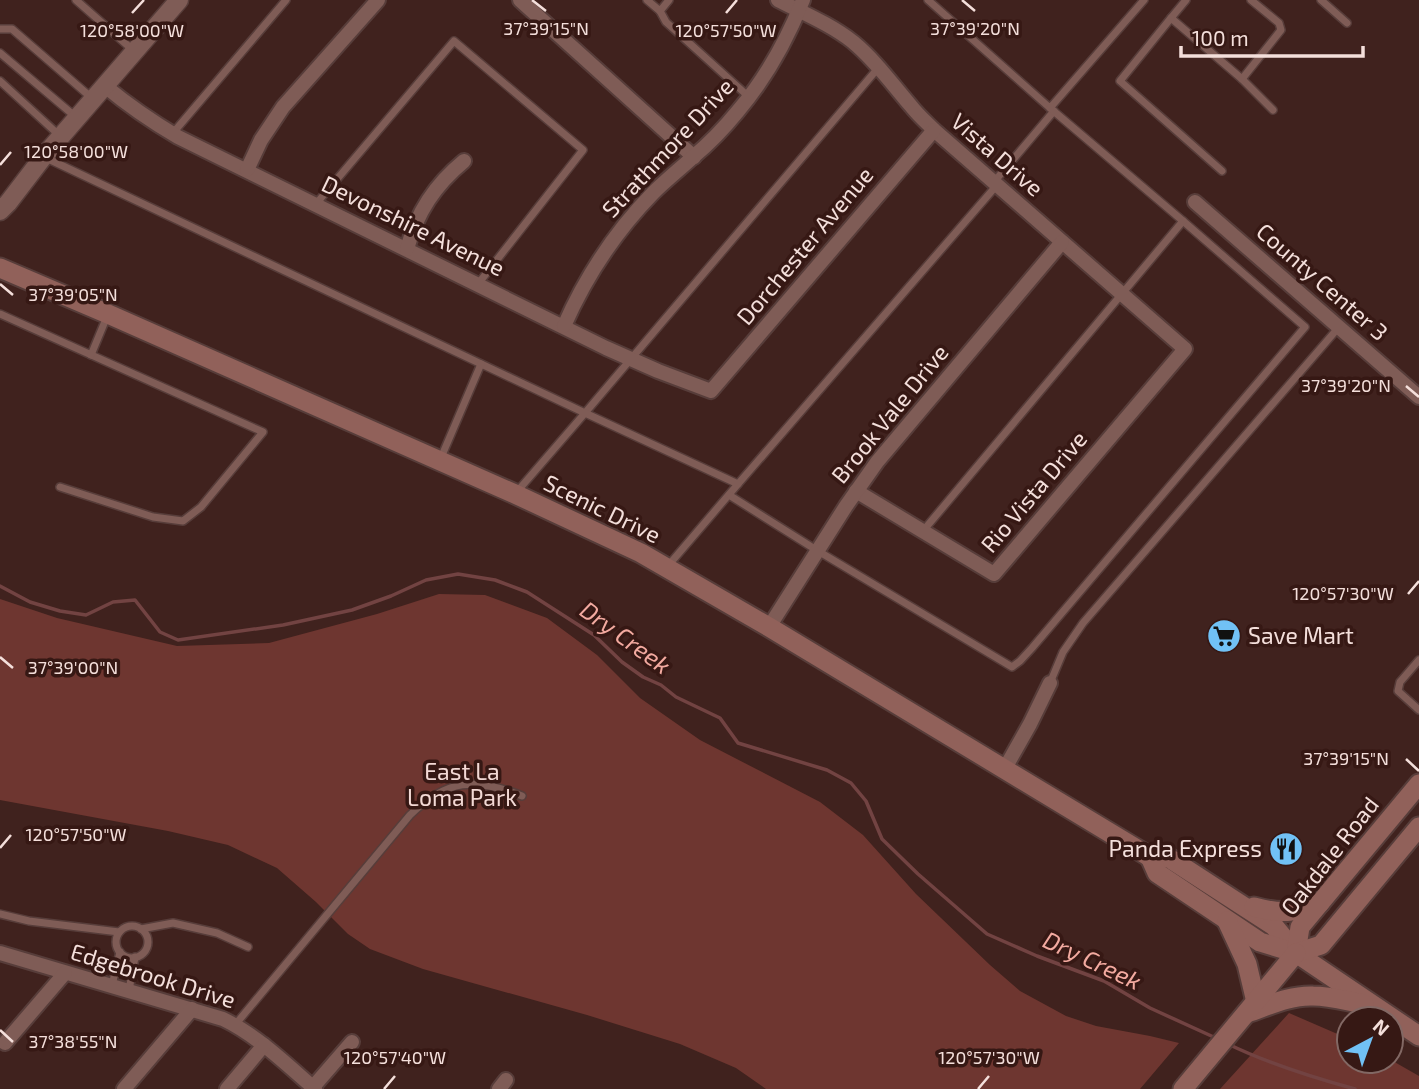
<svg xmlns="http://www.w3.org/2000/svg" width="1419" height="1089" font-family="'Exo 2',sans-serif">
  <rect width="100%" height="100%" fill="#40221e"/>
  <g fill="#6e3630">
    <polygon points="439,594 485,595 547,618 597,655 640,698 700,740 820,802 863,835 916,894 990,965 1020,991 1066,1016 1096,1026 1150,1036 1179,1043 1140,1089 766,1089 736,1068 680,1044 587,1015 423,969 370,949 348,934 316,902 277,868 228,845 168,831 0,800 0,599 57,618 177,646 269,643 377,614"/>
    <polygon points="1289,1013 1349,1039 1349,1061 1391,1061 1391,1060 1419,1076 1419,1089 1220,1089"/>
  </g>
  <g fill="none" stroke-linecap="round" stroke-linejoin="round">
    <g stroke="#724342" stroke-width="3.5">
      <polyline points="0,586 30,602 60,611 86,615 113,602 135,600 160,632 178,640 283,625 352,610 391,596 426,580 458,574 495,580 527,592 594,635 622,662 643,677 661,685 676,697 720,718 738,743 827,770 851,783 866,801 882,839 918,874 987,934 1037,956 1104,981 1150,1008 1218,1039"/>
      <path d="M1228,1044c41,20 83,33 127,45"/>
    </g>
    <g stroke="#573d3a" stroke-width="10">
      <g id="service">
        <polyline points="76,0 134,51"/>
        <polyline points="647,0 660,11 669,0"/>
        <polyline points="928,0 1050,108 1144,0"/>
        <polyline points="1186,0 1171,18 1242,79 1273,110"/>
        <polyline points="1321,0 1347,23"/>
        <polyline points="660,11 666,22 749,97"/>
        <polyline points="1171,18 1120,81 1222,171"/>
        <polyline points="0,29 12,29 93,99"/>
        <polyline points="0,53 77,118"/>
        <polyline points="1242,79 1281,30 1279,23 1251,0"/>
        <polyline points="0,81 60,136"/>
        <polyline points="173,133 286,0"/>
        <polyline points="44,157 585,413 879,67"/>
        <polyline points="994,182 1054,111"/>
        <polyline points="316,204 454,41 583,150 478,284"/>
        <polyline points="0,314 263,432 201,507 183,521 153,517 60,487"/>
        <polyline points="91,355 108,314"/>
        <polyline points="440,460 481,364"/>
        <polyline points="738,484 997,185"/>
        <polyline points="515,494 585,413 738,484 667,567"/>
        <polyline points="729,495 818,551 1012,667 1020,661 1032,648 1305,327 1183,221"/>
        <polyline points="923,531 1183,221 1050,108"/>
        <polyline points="1419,660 1400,682 1398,691 1419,710"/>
        <polyline points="1050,683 1063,652 1083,623 1339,327"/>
        <polyline points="0,914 29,921 119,932"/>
        <circle cx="132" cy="942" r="16"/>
        <polyline points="141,929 173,923 217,933 248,947"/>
        <polyline points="112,985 120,952"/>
        <polyline points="129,990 135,957"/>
        <path d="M235,1025l175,-210c37,-36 65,-38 112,-19"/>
      </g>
    </g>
    <g stroke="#573d3a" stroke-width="18">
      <g id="minor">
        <polyline points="520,0 694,157"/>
        <path d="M778,0c25,13 52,24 75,42 23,19 39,42 58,64 7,9 15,16 23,24l251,219 -191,225 -138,-83"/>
        <path d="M105,86c24,20 46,35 73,51l428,211 52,23 53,20 223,-261"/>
        <polyline points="247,170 261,140 283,107 378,0"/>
        <polyline points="1195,202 1419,397"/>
        <path d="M407,249c10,-37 28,-64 57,-88"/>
        <path d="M564,326c22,-50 51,-94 89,-133 13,-13 27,-24 40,-36 17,-14 32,-30 45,-46 28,-33 49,-71 65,-111"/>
        <polyline points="769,627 846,506 877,462 1062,242"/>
        <polyline points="1004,770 1030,724 1050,683"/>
        <path d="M0,953l223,66c35,17 63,45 92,70"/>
        <polyline points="5,1043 65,973"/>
        <polyline points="313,1087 352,1042"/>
        <polyline points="124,1089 192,1009"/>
        <polyline points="227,1089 264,1045"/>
        <polyline points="499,1089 506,1080"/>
      </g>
    </g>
    <g stroke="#573d3a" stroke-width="21">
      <polyline id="tertiary" points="0,211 8,203 44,156 179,0"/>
    </g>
    <g stroke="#573d3a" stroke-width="23">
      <g id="secondary">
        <polyline points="0,268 108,314 515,494 641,553 769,627 1150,857 1169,858 1274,926 1296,953"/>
        <polyline points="1150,857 1157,873 1260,942 1296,953 1419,1036"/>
        <path d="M1254,907c30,8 38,5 66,-4"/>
        <polyline points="1227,921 1247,964 1256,1002"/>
        <polyline points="1296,953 1300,927 1419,784"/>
        <polyline points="1296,953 1321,945 1419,827"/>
        <path d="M1247,1013c21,-7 43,-18 66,-17 17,0 34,5 51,8"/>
        <polyline points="1183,1089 1296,953"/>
      </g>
    </g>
    <use href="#service" stroke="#7f5c56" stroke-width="7"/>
    <use href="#minor" stroke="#7f5c56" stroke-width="14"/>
    <use href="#tertiary" stroke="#7f5c56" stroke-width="18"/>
    <use href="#secondary" stroke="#91615a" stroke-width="19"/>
  </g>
  <path fill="none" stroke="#f4dfdb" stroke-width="2.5" d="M532,0l14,11M962,0l13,11M132,13l12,-13M726,13l11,-13M0,165l11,-13M0,284l13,11M1406,386l13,11M1408,594l11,-13M0,657l13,11M1406,759l13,12M0,848l11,-13M0,1030l13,12M384,1089l11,-13M978,1089l11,-13"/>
  <defs>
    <g id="supermarket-disc" transform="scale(1.75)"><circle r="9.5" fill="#71c1f5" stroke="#361814"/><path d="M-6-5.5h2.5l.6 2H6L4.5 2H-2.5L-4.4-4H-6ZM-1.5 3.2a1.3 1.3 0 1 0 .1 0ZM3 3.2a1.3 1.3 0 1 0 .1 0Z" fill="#111"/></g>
    <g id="restaurant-disc" transform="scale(1.75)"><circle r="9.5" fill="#71c1f5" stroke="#361814"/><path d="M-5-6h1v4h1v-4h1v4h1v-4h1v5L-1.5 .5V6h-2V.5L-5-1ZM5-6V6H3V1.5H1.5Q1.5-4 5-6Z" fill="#111"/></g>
  </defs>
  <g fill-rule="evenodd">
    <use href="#supermarket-disc" x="1224" y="636"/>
    <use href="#restaurant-disc" x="1286" y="849"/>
  </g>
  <g text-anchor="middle" stroke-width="7" stroke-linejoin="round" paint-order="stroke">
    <g font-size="23" fill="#f4dfdb" stroke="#361814">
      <text transform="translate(668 148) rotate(-47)" y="8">Strathmore Drive</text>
      <text transform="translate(997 155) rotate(41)" y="8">Vista Drive</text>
      <text transform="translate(413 226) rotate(26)" y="8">Devonshire Avenue</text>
      <text transform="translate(805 246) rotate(-50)" y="8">Dorchester Avenue</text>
      <text transform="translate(1322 282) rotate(41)" y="8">County Center 3</text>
      <text transform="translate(890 414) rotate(-51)" y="8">Brook Vale Drive</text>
      <text transform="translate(1034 492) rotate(-50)" y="8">Rio Vista Drive</text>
      <text transform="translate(602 509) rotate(26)" y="8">Scenic Drive</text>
      <text transform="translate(1330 856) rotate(-52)" y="8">Oakdale Road</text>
      <text transform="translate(153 976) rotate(17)" y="8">Edgebrook Drive</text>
    </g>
    <g font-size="23" fill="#f4dfdb" stroke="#361814" text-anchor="start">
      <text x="1248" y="644">Save Mart</text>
      <text x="1262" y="857" text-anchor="end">Panda Express</text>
    </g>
    <g font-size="23" fill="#f3d9d5" stroke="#361814">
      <text x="462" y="780">East La<tspan x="462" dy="26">Loma Park</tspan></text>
    </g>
    <g font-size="24" font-style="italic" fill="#f3aaa0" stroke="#361814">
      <text transform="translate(625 638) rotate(36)" y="8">Dry Creek</text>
      <text transform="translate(1092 961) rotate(25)" y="8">Dry Creek</text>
    </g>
  </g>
  <g font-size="18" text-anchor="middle" fill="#f4dfdb" stroke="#361814" stroke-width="7" stroke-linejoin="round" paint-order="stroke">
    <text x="546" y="35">37°39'15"N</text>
    <text x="975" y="35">37°39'20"N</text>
    <text x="726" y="37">120°57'50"W</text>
    <text x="132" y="37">120°58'00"W</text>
    <text x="76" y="158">120°58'00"W</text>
    <text x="73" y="301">37°39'05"N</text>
    <text x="1346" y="392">37°39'20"N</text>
    <text x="1343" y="600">120°57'30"W</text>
    <text x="73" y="674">37°39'00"N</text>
    <text x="1346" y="765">37°39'15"N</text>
    <text x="76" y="841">120°57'50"W</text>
    <text x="73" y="1048">37°38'55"N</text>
    <text x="395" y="1064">120°57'40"W</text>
    <text x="989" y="1064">120°57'30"W</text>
  </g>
  <g transform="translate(1370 1040) rotate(41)"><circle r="33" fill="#361814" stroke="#826864" stroke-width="2"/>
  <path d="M0-5L12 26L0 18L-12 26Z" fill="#71c1f5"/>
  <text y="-10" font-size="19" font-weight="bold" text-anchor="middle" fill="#f4dfdb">N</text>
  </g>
  <path d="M1181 46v10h182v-10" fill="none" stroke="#f4dfdb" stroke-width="3.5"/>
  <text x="1192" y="46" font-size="21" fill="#f4dfdb" stroke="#361814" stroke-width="5" paint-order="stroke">100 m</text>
</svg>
